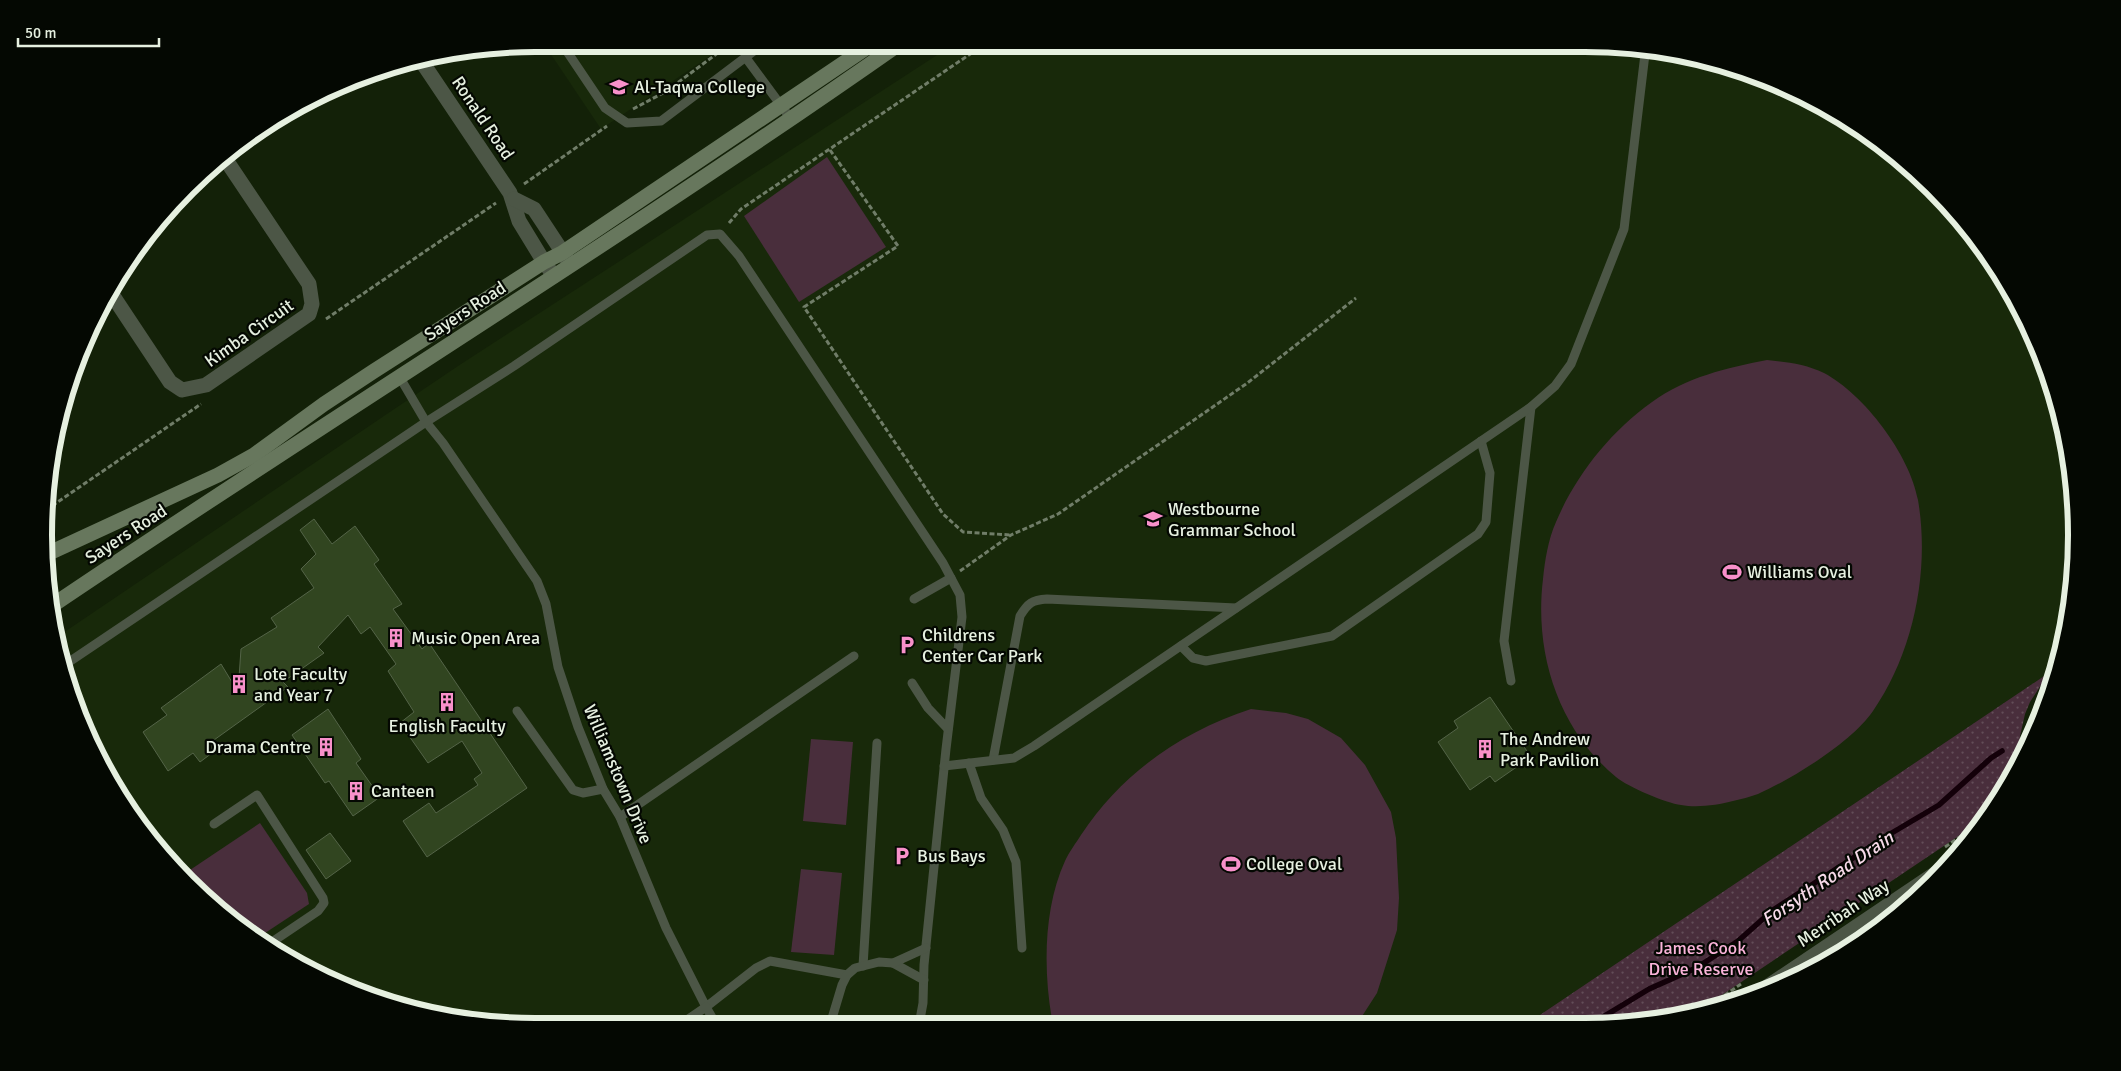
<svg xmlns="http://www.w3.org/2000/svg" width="2121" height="1071" font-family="Signika,sans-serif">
  <defs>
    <pattern id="park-dots" width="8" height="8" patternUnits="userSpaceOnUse" patternTransform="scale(1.25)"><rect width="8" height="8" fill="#492e3c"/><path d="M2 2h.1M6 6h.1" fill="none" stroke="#634d58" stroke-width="1.8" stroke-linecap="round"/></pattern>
  </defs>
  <rect width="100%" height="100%" fill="#132108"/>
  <g fill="#18290a">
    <polygon points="544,44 728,44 601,129"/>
    <polygon points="954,44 1617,45 1712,60 1803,94 1885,145 1955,211 2011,289 2051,377 2073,471 2076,567 2059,666 1528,1023 504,1026 409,1011 318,977 262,944 188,883 145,835 95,753 70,693 57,637 458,366"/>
  </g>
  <polygon fill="url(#park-dots)" points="2059,666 2041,685 2030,702 2025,714 2020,736 2019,764 1981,821 1701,1009 1649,1023 1528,1023"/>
  <g fill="#492e3c">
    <polygon points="827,157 886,247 799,302 744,216"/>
    <path d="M1767,360c20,2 39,4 57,13 40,21 86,82 94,127 12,70 -4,152 -45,211 -21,31 -81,68 -115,83 -8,3 -17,5 -25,7 -15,4 -36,7 -52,4 -15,-2 -53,-18 -65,-28 -58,-48 -82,-124 -73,-198 2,-19 5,-39 13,-57 20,-47 54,-90 96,-120 35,-25 74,-34 115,-42z"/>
    <path d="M1251,709l35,4 22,6 33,19 24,27 26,47 5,26 3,60 -2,32 -20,63 -20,31 -304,1c-10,-52 -10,-116 12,-164 4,-9 11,-18 16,-26 41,-62 100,-103 170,-126z"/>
    <polygon points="811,739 853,742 846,825 803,821"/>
    <polygon points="260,823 307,893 309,904 256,939 188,883 181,876"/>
    <polygon points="801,869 842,873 834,955 791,952"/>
  </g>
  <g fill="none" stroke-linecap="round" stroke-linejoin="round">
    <polyline stroke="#130009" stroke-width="5.5" points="1593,1023 1649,989 1696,968 1738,941 1773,910 1890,834 1939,805 1991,758 2002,751"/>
  </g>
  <g fill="#314520" stroke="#546448">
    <polygon points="314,519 332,544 355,526 379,560 374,564 402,604 393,609 422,649 429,643 527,788 427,857 403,821 429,803 436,813 478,785 474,779 482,773 462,741 428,763 400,723 414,712 388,671 396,664 370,627 361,634 348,615 318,647 324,653 283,682 288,687 214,740 220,747 200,762 193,753 168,771 143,732 167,715 161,708 221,664 238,692 241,649 277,627 271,618 314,588 301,569 316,554 300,530"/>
    <polygon points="1490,697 1531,757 1495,782 1490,776 1470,790 1438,742 1458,728 1454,721"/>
    <polygon points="328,709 361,759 356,763 380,797 353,816 329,781 325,783 292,735"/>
    <polygon points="330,833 351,861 326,879 306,850"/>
  </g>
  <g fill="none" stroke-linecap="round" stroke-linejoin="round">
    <g stroke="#707d68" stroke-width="3" stroke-dasharray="5 2.5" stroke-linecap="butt">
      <polyline points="633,109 665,92 730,44"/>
      <polyline points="830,150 898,246 804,307 943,514 963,532 1011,535"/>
      <polyline points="524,184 607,126"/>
      <polyline points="729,223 741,209 985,44"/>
      <polyline points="326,319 496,203"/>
      <polyline points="46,510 201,404"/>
      <polyline points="960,571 1011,535 1058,514 1246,384 1356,298"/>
      <polyline points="1945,847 1979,824"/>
      <polyline points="1706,1008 1741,984"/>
    </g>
    <g stroke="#4c5646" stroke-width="9">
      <polyline points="562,44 605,108 627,123 661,121 763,44"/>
      <polyline points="746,58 791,119"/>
      <polyline points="399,376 426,422 443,443 537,581 546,604 558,667 578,727 603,789 620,817 666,928 706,1007 756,968 770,961 847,975"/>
      <polyline points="914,599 951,578"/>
      <polyline points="1181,646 1193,658 1206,661 1332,636 1478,534 1486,522 1490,473 1481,441"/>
      <polyline points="63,666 426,422 514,366 707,235 720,234 739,256 943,563 960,595 962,617 946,749 924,965 923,1003 919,1025"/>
      <polyline points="1511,681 1504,641 1531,407"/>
      <polyline points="912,683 928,708 948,729"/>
      <polyline points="517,711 573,790 583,793 603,789"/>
      <path d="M993,760l27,-144c8,-13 12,-16 27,-17l189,9"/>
      <polyline points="969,763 981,798 1003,830 1016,862 1022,948"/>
      <polyline points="944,766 1014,758 1034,746 1531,407 1555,386 1571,364 1624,229 1645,54 1643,49"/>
      <polyline points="620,817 854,656"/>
      <polyline points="214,824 257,795 323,898 324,903 318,911 266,946"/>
      <polyline points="893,963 924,980"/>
      <polyline points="863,966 877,743"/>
      <polyline points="830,1025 842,985 847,975 855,968 879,962 893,963 926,948"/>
      <polyline points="678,1026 706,1007 717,1026"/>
    </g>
    <g stroke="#4c5646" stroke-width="15">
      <polyline points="420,59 510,193 519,221 544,262 554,276"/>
      <polyline points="514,199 534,209 569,262"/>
      <polyline points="109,290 170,382 182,390 206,385 309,314 312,304 309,284 224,157"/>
      <polyline points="1755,995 1951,863"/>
    </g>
    <g stroke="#67775d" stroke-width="15">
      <polyline points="45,555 218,475 254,455 324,404 374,371 544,262 562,253 872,44"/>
      <path d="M50,607c281,-190 571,-368 849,-563"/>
    </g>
  </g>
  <defs>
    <g id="school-bare" transform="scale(1.5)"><path d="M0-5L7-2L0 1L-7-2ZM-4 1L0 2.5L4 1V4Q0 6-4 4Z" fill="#f890ca" stroke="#040802" stroke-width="2.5" paint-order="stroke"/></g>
    <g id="stadium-bare" transform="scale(1.5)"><path d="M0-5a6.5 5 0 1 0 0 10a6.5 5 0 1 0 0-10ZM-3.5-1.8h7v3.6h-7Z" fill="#f890ca" stroke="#040802" stroke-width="2.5" paint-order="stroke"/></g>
    <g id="building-bare" transform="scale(1.5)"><path d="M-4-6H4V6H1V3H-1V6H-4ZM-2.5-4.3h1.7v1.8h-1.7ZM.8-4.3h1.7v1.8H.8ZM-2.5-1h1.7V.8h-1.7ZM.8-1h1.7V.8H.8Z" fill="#f890ca" stroke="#040802" stroke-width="2.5" paint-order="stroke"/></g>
    <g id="parking-bare" transform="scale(1.5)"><path d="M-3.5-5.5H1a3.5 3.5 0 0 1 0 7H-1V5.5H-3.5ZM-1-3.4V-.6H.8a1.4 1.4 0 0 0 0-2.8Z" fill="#f890ca" stroke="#040802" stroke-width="2.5" paint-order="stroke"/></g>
  </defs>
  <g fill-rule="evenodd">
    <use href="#school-bare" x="619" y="87"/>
    <use href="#school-bare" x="1153" y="519"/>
    <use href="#stadium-bare" x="1732" y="572"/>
    <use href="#building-bare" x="396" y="638"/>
    <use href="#parking-bare" x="907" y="645"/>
    <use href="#building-bare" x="239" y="684"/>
    <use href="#building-bare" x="447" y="702"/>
    <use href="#building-bare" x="326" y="747"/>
    <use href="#building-bare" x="1485" y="749"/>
    <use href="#building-bare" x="356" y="791"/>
    <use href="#parking-bare" x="902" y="856"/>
    <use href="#stadium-bare" x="1231" y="864"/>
  </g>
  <g text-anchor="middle" stroke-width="4.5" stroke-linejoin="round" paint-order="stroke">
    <g font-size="18" fill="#e6f0e0" stroke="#040802" text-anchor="start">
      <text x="634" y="93">Al-Taqwa College</text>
      <text x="1168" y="515">Westbourne<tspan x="1168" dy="21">Grammar School</tspan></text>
      <text x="1747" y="578">Williams Oval</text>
      <text x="922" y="641">Childrens<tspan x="922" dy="21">Center Car Park</tspan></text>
      <text x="411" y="644">Music Open Area</text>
      <text x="254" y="680">Lote Faculty<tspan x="254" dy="21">and Year 7</tspan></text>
      <text x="447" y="732" text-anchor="middle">English Faculty</text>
      <text x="1500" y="745">The Andrew<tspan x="1500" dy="21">Park Pavilion</tspan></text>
      <text x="311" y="753" text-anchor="end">Drama Centre</text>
      <text x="371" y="797">Canteen</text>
      <text x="917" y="862">Bus Bays</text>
      <text x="1246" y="870">College Oval</text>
    </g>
    <g font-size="18" fill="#e6f0e0" stroke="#040802">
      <text transform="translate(483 118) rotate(56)" y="6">Ronald Road</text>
      <text transform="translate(465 311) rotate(-33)" y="6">Sayers Road</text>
      <text transform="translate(249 333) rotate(-35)" y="6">Kimba Circuit</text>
      <text transform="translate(126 534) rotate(-33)" y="6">Sayers Road</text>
      <text transform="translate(618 774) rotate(67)" y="6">Williamstown Drive</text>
      <text transform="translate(1843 913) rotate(-34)" y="6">Merribah Way</text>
    </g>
    <g font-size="18" fill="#fab3d9" stroke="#040802">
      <text x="1701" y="954">James Cook<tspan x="1701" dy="21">Drive Reserve</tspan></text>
    </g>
    <g font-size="19" font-style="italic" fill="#f6d9e8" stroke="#040802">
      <text transform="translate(1827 878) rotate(-34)" y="7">Forsyth Road Drain</text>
    </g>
  </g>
  <path d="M0 0H2121V1071H0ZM535 52H1585A483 483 0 0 1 2068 535V535A483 483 0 0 1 1585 1018H535A483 483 0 0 1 52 535V535A483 483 0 0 1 535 52Z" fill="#040802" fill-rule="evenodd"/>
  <path fill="none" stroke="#e6f0e0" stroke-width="6" d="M535 52H1585A483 483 0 0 1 2068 535V535A483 483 0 0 1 1585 1018H535A483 483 0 0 1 52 535V535A483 483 0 0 1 535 52Z"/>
  <path d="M18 38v8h141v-8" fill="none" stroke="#e6f0e0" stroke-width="2.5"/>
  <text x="25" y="38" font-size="15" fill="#e6f0e0" stroke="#040802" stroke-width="4" paint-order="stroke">50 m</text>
</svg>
